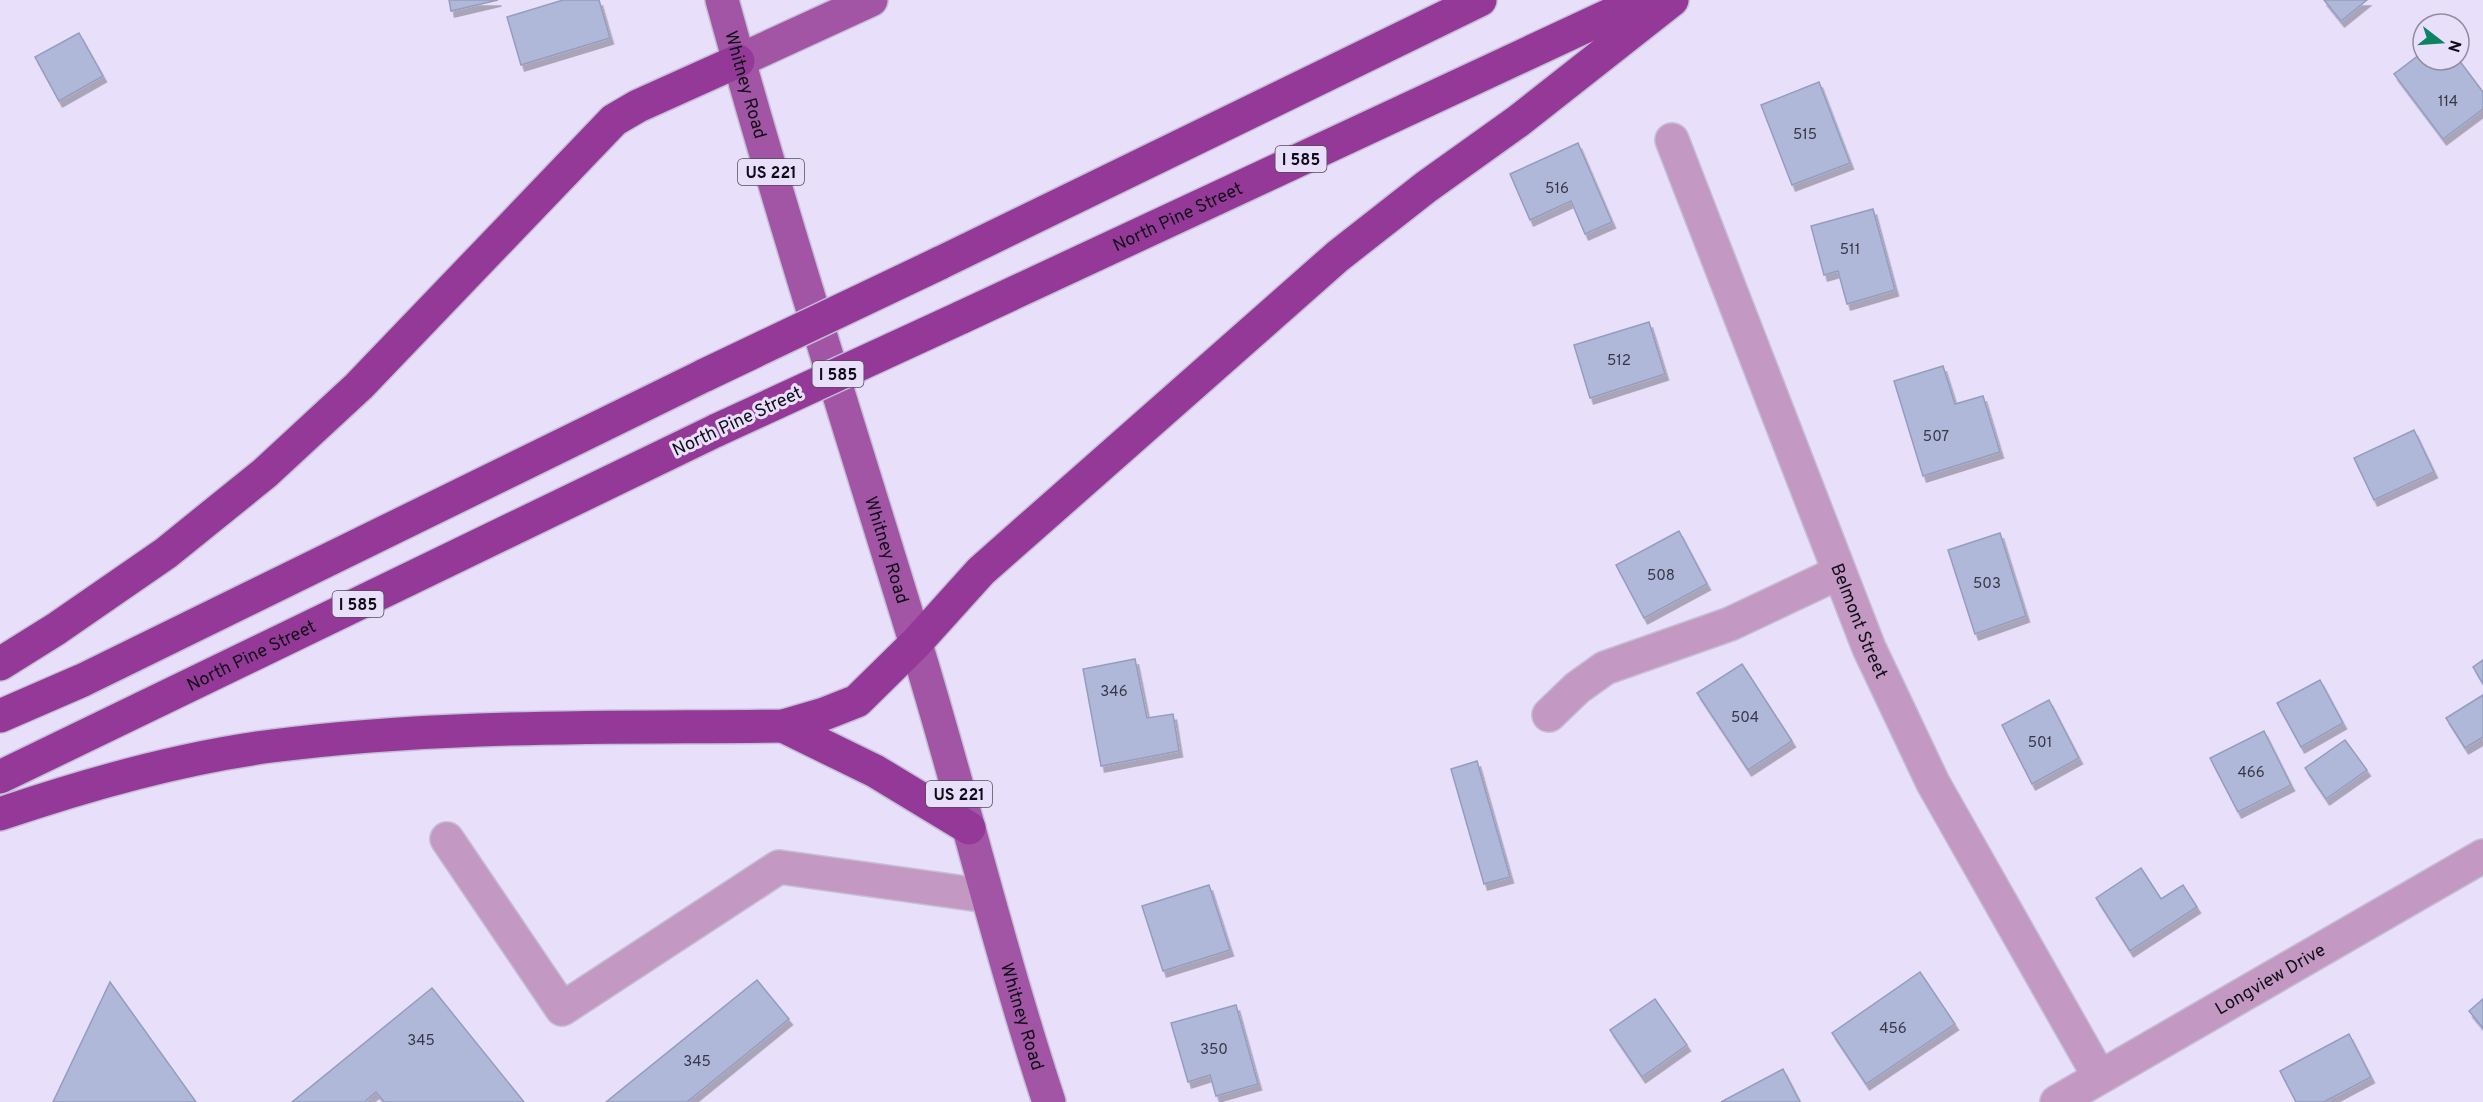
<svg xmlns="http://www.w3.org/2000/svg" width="2483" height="1102" font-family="Overpass,sans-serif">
  <defs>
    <filter id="shadow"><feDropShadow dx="3.5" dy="6" stdDeviation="0" flood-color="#0004"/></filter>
  </defs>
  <rect width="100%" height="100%" fill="#e8e0fb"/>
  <g fill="#afb8d9" stroke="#949dbd" stroke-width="1.5" filter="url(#shadow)">
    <polygon points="449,0 498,0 451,11"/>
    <polygon points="563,0 599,0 610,38 521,65 507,17"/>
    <polygon points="2324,0 2367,0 2341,21"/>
    <polygon points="79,33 103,76 59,101 35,57"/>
    <polygon points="2423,52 2423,60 2459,60 2483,92 2483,109 2443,139 2394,74"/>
    <polygon points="1819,82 1850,163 1792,185 1761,105"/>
    <polygon points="1578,143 1612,222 1585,234 1571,201 1530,220 1510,174"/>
    <polygon points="1873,209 1895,290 1847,304 1838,271 1824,275 1811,226"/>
    <polygon points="1649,322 1665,374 1590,398 1574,345"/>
    <polygon points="1943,366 1955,404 1983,396 2000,452 1923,476 1894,381"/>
    <polygon points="2414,430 2434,472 2374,500 2354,458"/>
    <polygon points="1679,531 1707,584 1644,618 1616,565"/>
    <polygon points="2000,533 2026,616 1975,634 1948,550"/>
    <polygon points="1135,659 1147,718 1173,714 1179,751 1101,766 1083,669"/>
    <polygon points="2483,660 2483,684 2473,667"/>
    <polygon points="1742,664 1792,741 1748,770 1697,693"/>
    <polygon points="2320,680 2343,723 2301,747 2277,703"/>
    <polygon points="2483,695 2483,737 2465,748 2446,718"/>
    <polygon points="2049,700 2079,758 2032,784 2002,725"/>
    <polygon points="2264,731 2291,785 2238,812 2210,758"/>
    <polygon points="2345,740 2367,770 2326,799 2305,768"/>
    <polygon points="1477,761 1510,877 1484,884 1451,769"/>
    <polygon points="2141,868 2161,899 2183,885 2197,907 2130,951 2096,898"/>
    <polygon points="1209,885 1230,950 1163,971 1142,906"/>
    <polygon points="1920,972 1955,1024 1866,1084 1832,1033"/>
    <polygon points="757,980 789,1019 687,1102 606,1102"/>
    <polygon points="110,982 196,1102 53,1102"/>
    <polygon points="432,988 524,1102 384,1102 376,1092 364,1102 292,1102"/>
    <polygon points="1655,999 1687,1045 1642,1077 1610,1030"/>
    <polygon points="2483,999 2483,1028 2469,1011"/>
    <polygon points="1236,1005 1258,1084 1216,1096 1210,1075 1188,1082 1171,1023"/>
    <polygon points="2349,1034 2371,1077 2324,1102 2296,1102 2280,1071"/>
    <polygon points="1783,1069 1800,1102 1721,1102"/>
  </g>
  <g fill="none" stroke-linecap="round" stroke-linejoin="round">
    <g stroke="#c5bed7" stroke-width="36">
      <g id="minor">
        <path id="s1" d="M1672,140l197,508 64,135 166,293"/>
        <polyline points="1549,715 1577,688 1605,668 1730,624 1838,573"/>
        <polyline points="447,839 562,1009 779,867 987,896"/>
        <path id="s2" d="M2057,1102l426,-246"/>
      </g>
    </g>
    <g stroke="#c5bed7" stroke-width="36">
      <g id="major">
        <path id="s3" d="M722,0c59,215 128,428 193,641 47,153 84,309 134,461"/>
        <polyline points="738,61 871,0"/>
      </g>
    </g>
    <g stroke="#c5bed7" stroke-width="36">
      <g id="highway">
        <polyline points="940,263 1480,0"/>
        <path id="s4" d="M960,318l682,-318"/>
        <polyline points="0,664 56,629 166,553 265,473 359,386 614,120 638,106 738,61"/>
        <polyline points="0,716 83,680 705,375"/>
        <polyline points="783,726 875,771 969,828"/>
        <path id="s5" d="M0,777l717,-347"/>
        <path d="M0,814c88,-30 179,-56 272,-68 169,-22 340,-18 511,-20l41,-12 33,-13 59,-58 65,-72 357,-315 88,-69 91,-65 155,-122"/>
      </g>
    </g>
    <use href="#minor" stroke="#c399c3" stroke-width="33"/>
    <use href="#major" stroke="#a255a4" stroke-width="33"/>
    <use href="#highway" stroke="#953998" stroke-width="33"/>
    <g stroke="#c5bed7" stroke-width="36" stroke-linecap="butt">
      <g id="highway-bridge">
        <polyline points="705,375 940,263"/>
        <polyline points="717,430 960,318"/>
      </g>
    </g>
    <use href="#highway-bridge" stroke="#953998" stroke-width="33"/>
  </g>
  <g text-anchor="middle" stroke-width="6" stroke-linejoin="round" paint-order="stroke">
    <g font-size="15" fill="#383748">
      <text x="2448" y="106">114</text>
      <text x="1805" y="139">515</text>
      <text x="1557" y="193">516</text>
      <text x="1850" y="254">511</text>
      <text x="1619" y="365">512</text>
      <text x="1936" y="441">507</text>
      <text x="1661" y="580">508</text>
      <text x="1987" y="588">503</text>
      <text x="1114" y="696">346</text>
      <text x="1745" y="722">504</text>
      <text x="2040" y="747">501</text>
      <text x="2251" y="777">466</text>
      <text x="1893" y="1033">456</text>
      <text x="421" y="1045">345</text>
      <text x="1214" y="1054">350</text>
      <text x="697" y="1066">345</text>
    </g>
    <g fill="#e8e0fb" stroke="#514c5b" stroke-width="1.5">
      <rect x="1275.5" y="146" width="51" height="26" rx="4.5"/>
      <rect x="738" y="159" width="66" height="26" rx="4.5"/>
      <rect x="812.5" y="361" width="51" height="26" rx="4.5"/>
      <rect x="332.5" y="591" width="51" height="26" rx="4.5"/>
      <rect x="926" y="781" width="66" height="26" rx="4.5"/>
    </g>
    <g font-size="16" font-weight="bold" fill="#100c17">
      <text x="1301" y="165">I 585</text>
      <text x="771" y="178">US 221</text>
      <text x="838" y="380">I 585</text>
      <text x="358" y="610">I 585</text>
      <text x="959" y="800">US 221</text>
    </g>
    <g font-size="18" fill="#100c17" stroke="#e8e0fb">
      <text dy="6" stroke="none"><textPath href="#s3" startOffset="88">Whitney Road</textPath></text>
      <text dy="6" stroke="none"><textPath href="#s4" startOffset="240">North Pine Street</textPath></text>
      <text transform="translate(737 421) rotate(-25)" y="6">North Pine Street</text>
      <text dy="6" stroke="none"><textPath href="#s3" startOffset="574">Whitney Road</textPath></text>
      <text dy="6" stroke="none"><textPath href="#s1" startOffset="516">Belmont Street</textPath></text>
      <text dy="6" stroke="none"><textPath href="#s5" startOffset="279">North Pine Street</textPath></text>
      <text dy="6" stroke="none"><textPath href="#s2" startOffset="246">Longview Drive</textPath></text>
      <text dy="6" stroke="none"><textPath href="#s3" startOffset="1060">Whitney Road</textPath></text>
    </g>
  </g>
  <g transform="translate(2441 42) rotate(107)"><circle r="28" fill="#e8e0fb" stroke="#928ba0" stroke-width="1.5"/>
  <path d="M0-4.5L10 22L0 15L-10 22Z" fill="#0e8362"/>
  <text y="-9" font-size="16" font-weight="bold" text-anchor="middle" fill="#100c17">N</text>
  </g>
</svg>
